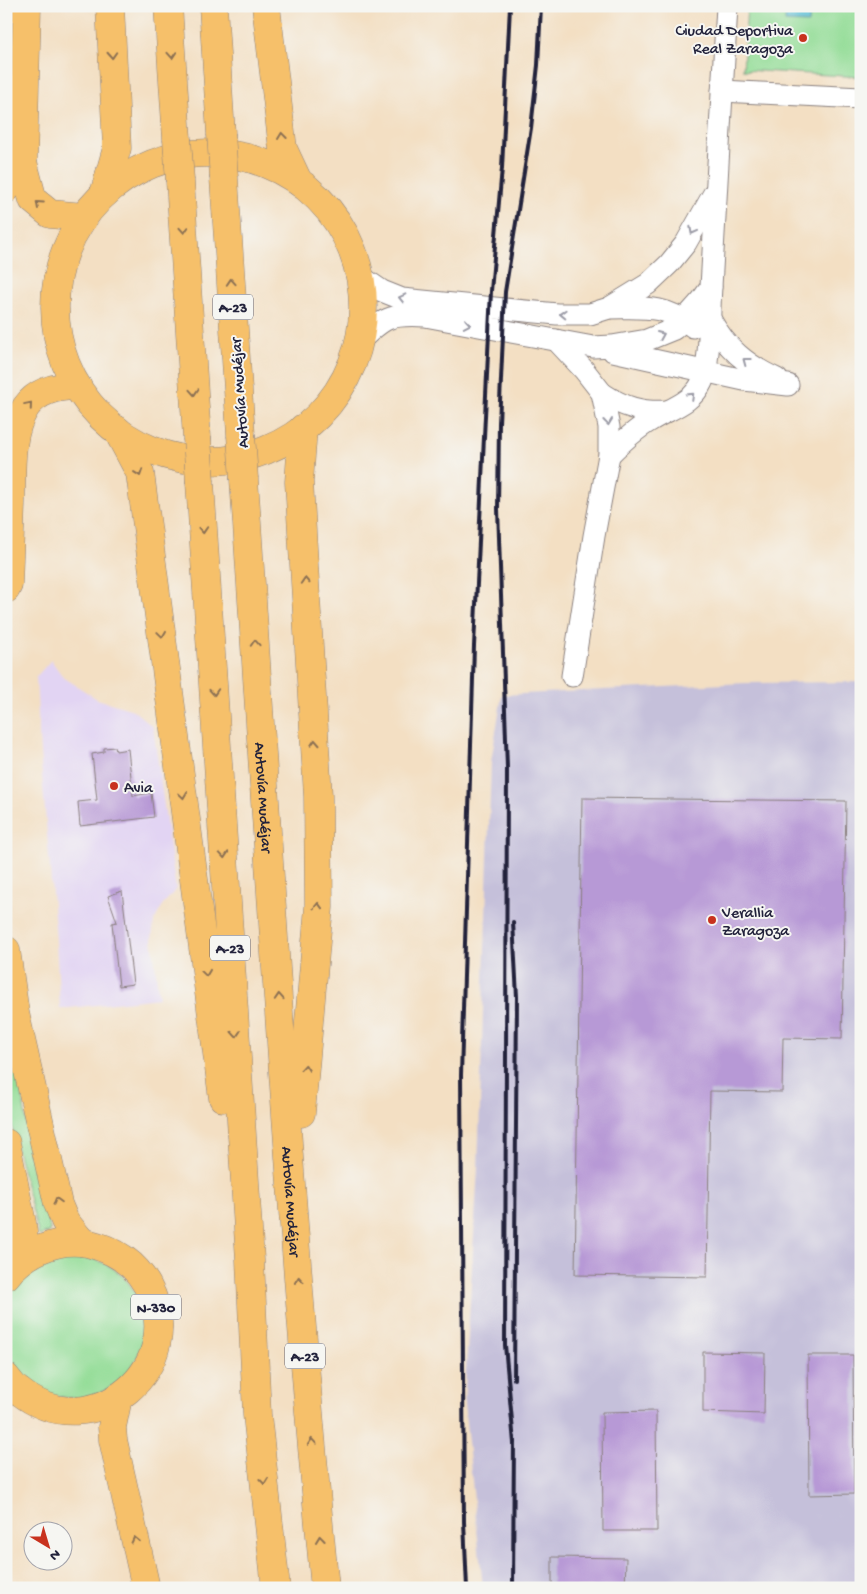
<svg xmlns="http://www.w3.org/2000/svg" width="867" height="1594" font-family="'Gochi Hand',sans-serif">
  <rect width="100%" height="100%" fill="#f6f6f2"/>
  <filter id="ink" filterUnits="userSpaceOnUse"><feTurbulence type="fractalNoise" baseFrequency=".02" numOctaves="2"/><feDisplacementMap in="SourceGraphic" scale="10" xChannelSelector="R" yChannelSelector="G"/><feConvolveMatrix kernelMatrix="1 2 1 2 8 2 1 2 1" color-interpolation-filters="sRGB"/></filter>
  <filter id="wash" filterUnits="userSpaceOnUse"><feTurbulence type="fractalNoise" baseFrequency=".0096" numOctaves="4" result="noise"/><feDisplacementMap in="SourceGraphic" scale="20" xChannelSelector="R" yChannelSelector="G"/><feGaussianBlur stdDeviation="1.12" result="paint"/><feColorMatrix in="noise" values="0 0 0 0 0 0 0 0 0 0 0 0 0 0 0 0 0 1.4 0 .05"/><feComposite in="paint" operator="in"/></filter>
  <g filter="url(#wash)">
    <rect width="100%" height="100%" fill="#f3dfc3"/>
    <polygon fill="#e2d4f3" points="51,660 63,677 97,699 133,710 153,727 176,890 164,903 154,921 152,939 159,998 60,1009 56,940 40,751 36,677"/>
    <polygon fill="#c5c0da" points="861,682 861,1588 483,1588 464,1403 478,1167 491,762 502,695 745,683"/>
    <g fill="#94dd98" stroke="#5b806a">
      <polygon points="747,6 861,6 861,77 743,70"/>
      <polygon points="6,979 27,1127 50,1229 49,1232 39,1236 16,1146 6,1098"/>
      <circle cx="73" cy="1327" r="71"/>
    </g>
    <polygon fill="#57bdd4" stroke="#3c7088" points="786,6 810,6 809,23 785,22"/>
    <g id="blocks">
      <g fill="#b799d6">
        <polygon points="115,747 116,751 128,749 133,796 151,793 154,817 80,826 78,802 97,800 92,754 104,752 104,748"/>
        <polygon points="582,798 846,801 842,1039 783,1038 782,1092 710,1091 707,1277 575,1275"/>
        <polygon points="122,891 133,984 119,986 112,923 117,922 108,896"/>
        <polygon points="703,1352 765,1353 764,1414 703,1412"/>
        <polygon points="808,1355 853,1355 854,1494 809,1495"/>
        <polygon points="656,1411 657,1531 603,1531 602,1412"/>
        <polygon points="552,1557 626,1558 625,1588 552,1588"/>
      </g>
    </g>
  </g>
  <g filter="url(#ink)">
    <use href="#blocks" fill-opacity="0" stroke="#8a807f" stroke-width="1"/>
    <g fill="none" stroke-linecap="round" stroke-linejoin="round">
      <g stroke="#8a807f" stroke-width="23">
        <g id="minor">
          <polyline points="722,91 861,98"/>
          <polyline points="360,276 382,291 402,299 557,314 590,314 609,308 648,284 669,264 686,243 714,193"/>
          <path d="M609,308c33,0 57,-4 84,19"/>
          <path d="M709,317c17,31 37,48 68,62"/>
          <polyline points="556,340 584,370 602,393 609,427 609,455 594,536 572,676"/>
          <path d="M359,342c25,-25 31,-28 66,-26l168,31 19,-1 35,-6 27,-11 10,-9 17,-19 10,-14 16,-281"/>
          <polyline points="613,351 744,380 788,385"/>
          <path d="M602,393c21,14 40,20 66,18"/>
          <path d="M609,455c13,-13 26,-25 41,-34 18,-12 42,-17 52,-39 9,-21 7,-70 9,-95"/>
        </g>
      </g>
      <g stroke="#8a807f" stroke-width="29">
        <g id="highway">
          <polyline points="27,6 23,162 33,200 50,214 84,217"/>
          <polyline points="168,6 177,139"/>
          <polyline points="213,6 221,134"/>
          <polyline points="266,6 283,149 298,181"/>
          <circle cx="209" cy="307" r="154"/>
          <polyline points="224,178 241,435"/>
          <polyline points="180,181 197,438"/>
          <polyline points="6,189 8,138"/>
          <polyline points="104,194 117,148 110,6"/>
          <polyline points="117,430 140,473 223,1098"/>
          <path id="s1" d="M244,479c25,370 45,740 81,1109"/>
          <polyline points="200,482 250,1260 257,1415 276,1588"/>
          <path d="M6,589l2,-4c1,-27 2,-54 3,-81 1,-31 -3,-70 15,-97 12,-17 31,-21 51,-21"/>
          <polyline points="6,950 15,1013 58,1204 65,1221 82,1242"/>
          <polyline points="301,1113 319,907 318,796 299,482 303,428"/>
          <polyline points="6,1143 22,1223 24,1242 19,1262"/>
          <path d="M6,1276c18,-23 51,-39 81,-33 25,6 47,18 60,42 45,81 -55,165 -128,106 -5,-3 -9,-9 -13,-14"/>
          <polyline points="118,1398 112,1427 113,1440 146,1588"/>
        </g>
      </g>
      <use href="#minor" stroke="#fff" stroke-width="21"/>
      <use href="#highway" stroke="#f6c06b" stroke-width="28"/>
      <g stroke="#22223b" stroke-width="4">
        <polyline points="513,922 517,997 514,1379"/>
        <polyline points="514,1443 505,1345 507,768 498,509 499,423 505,292 531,128 538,65 541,6"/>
        <polyline points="467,1588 464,1522 461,1075 474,646 491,291 502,168 510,6"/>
        <polyline points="513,1588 514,1437"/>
      </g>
      <g stroke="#8a807f" stroke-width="29" stroke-linecap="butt">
        <g id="highway-bridge">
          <polyline points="221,134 224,178"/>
          <polyline points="177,139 180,181"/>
          <polyline points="241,435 244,479"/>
          <polyline points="197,438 200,482"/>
        </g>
      </g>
      <use href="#highway-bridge" stroke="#f6c06b" stroke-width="28"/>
    </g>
    <defs><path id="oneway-chevron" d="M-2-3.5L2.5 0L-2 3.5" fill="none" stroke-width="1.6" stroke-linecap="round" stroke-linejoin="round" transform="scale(1.25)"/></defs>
    <g stroke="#8c7153">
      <use href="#oneway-chevron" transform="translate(112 55) rotate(87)"/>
      <use href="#oneway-chevron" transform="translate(172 55) rotate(86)"/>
      <use href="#oneway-chevron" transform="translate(282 136) rotate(-97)"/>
      <use href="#oneway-chevron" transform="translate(39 204) rotate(-138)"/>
      <use href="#oneway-chevron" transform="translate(184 230) rotate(86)"/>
      <use href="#oneway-chevron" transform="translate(231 282) rotate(-94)"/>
      <use href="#oneway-chevron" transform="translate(194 392) rotate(86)"/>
      <use href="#oneway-chevron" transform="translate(29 405) rotate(-50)"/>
      <use href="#oneway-chevron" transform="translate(139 473) rotate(71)"/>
      <use href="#oneway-chevron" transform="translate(203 530) rotate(86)"/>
      <use href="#oneway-chevron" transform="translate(305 581) rotate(-93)"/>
      <use href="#oneway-chevron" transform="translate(162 634) rotate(82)"/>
      <use href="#oneway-chevron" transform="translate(255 643) rotate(-94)"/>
      <use href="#oneway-chevron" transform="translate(214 692) rotate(86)"/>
      <use href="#oneway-chevron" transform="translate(315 743) rotate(-93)"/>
      <use href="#oneway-chevron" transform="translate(183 795) rotate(82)"/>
      <use href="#oneway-chevron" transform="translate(224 855) rotate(86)"/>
      <use href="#oneway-chevron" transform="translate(318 906) rotate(-88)"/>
      <use href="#oneway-chevron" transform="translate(206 973) rotate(82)"/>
      <use href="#oneway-chevron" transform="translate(279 997) rotate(-94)"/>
      <use href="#oneway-chevron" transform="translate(236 1034) rotate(86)"/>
      <use href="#oneway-chevron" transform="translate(305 1068) rotate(-85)"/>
      <use href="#oneway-chevron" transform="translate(57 1201) rotate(-106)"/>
      <use href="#oneway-chevron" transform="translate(299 1280) rotate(-95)"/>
      <use href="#oneway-chevron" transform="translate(312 1442) rotate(-95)"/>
      <use href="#oneway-chevron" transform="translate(264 1481) rotate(84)"/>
      <use href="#oneway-chevron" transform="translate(320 1539) rotate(-96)"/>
      <use href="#oneway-chevron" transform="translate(135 1540) rotate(-103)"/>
    </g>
    <g stroke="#9c9ca7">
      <use href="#oneway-chevron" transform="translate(693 231) rotate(118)"/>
      <use href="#oneway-chevron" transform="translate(402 298) rotate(-167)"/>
      <use href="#oneway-chevron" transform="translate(563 314) rotate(-178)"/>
      <use href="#oneway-chevron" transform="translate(467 324) rotate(10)"/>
      <use href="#oneway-chevron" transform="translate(661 335) rotate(-23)"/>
      <use href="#oneway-chevron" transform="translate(746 361) rotate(-143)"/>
      <use href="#oneway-chevron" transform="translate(691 396) rotate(-44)"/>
      <use href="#oneway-chevron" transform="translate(608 422) rotate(83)"/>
    </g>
  </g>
  <g fill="#c8321e" stroke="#f6f6f2" stroke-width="2">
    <circle cx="803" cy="38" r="5"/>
    <circle cx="114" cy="786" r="5"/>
    <circle cx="712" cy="920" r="5"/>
  </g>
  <g text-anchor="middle" stroke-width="4" stroke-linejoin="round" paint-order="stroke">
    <g fill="#f6f6f2" stroke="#626272" stroke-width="1">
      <rect x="213" y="294.5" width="40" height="25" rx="4"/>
      <rect x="210" y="935.5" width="40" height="25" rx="4"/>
      <rect x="131" y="1294.5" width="50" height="25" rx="4"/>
      <rect x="285" y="1343.5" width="40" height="25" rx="4"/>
    </g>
    <g font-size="15" font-weight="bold" fill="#22223b">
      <text x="233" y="312">A-23</text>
      <text x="230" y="953">A-23</text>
      <text x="156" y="1312">N-330</text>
      <text x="305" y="1361">A-23</text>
    </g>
    <g font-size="16" fill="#22223b" stroke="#f6f6f2" text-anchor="start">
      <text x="793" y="35" text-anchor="end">Ciudad Deportiva<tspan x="793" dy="18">Real Zaragoza</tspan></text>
      <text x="124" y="792">Avia</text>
      <text x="722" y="917">Verallia<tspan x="722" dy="18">Zaragoza</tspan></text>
    </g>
    <g font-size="16" fill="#22223b" stroke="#f6f6f2">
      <text transform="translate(238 393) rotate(-94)" y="6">Autovía Mudéjar</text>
      <text dy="6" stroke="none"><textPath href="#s1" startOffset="319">Autovía Mudéjar</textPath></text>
      <text dy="6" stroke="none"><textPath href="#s1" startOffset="724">Autovía Mudéjar</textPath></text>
    </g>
  </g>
  <rect width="867" height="1594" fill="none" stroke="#f6f6f2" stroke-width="25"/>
  <g transform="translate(48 1546) rotate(142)"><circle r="24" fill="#f6f6f2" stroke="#a1a1a9"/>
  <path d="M0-4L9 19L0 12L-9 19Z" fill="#c8321e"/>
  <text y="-8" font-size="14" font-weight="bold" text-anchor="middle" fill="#22223b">N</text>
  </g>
</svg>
